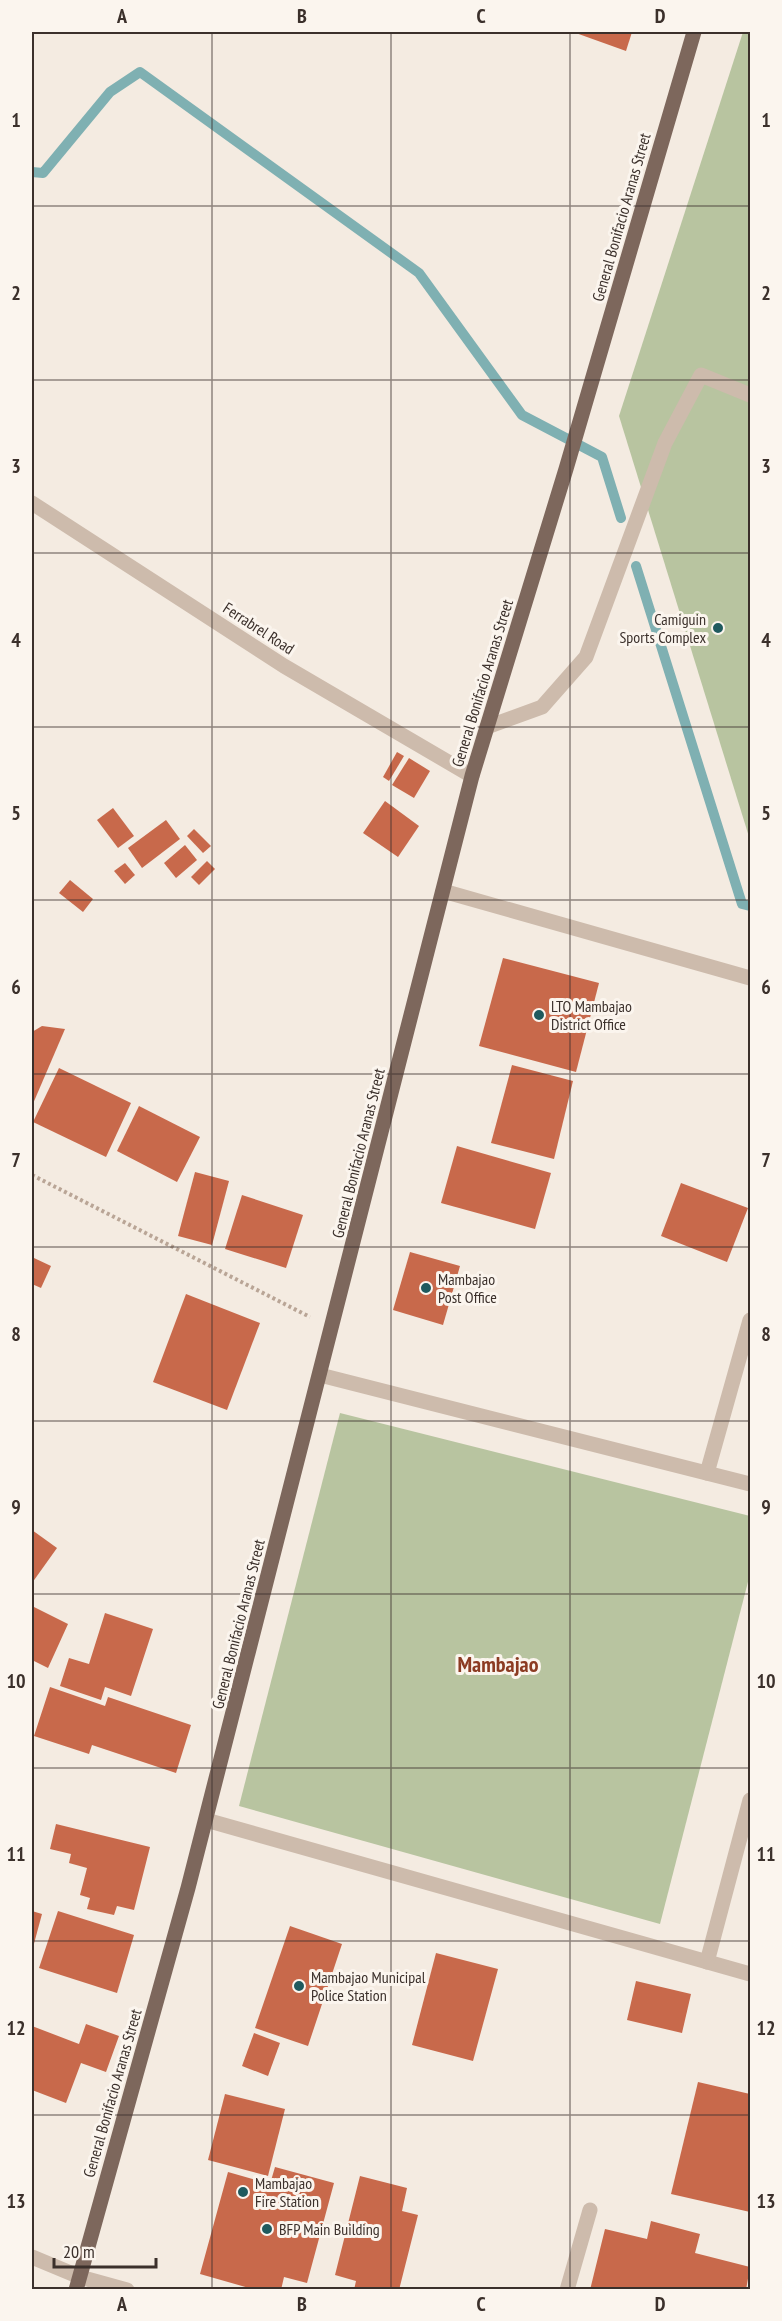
<svg xmlns="http://www.w3.org/2000/svg" width="782" height="2321" font-family="'PT Sans Narrow',sans-serif">
  <rect width="100%" height="100%" fill="#f4ebe1"/>
  <g fill="#b8c4a0">
    <polygon points="743,32 750,32 750,840 619,416"/>
    <polygon points="340,1413 750,1516 750,1574 660,1924 239,1806"/>
  </g>
  <g fill="none" stroke-linecap="round" stroke-linejoin="round">
    <g stroke="#7fb0b2" stroke-width="10">
      <polyline points="32,172 43,173 110,92 140,72 419,273 522,415 602,457 621,518"/>
      <polyline points="636,566 742,904 750,906"/>
    </g>
  </g>
  <g fill="#c8694b">
    <polygon points="573,32 632,32 626,51"/>
    <polygon points="397,752 404,756 389,781 383,777"/>
    <polygon points="409,758 430,771 414,798 392,785"/>
    <polygon points="385,801 419,826 398,857 363,833"/>
    <polygon points="113,808 134,836 118,848 97,820"/>
    <polygon points="166,820 180,839 142,868 128,848"/>
    <polygon points="194,829 211,846 203,853 187,836"/>
    <polygon points="185,845 197,860 176,878 164,863"/>
    <polygon points="207,861 215,869 199,885 191,877"/>
    <polygon points="125,863 135,875 125,884 114,871"/>
    <polygon points="70,880 93,899 83,912 59,893"/>
    <polygon points="503,958 599,983 576,1072 479,1046"/>
    <polygon points="42,1026 65,1029 32,1106 32,1032"/>
    <polygon points="512,1065 573,1081 554,1159 491,1143"/>
    <polygon points="59,1068 131,1103 106,1157 33,1122"/>
    <polygon points="139,1106 200,1137 177,1182 117,1151"/>
    <polygon points="457,1146 551,1173 535,1229 441,1203"/>
    <polygon points="195,1172 229,1181 212,1245 178,1236"/>
    <polygon points="681,1183 748,1208 727,1262 661,1236"/>
    <polygon points="242,1195 303,1215 286,1268 225,1249"/>
    <polygon points="410,1252 460,1266 443,1325 393,1310"/>
    <polygon points="34,1258 51,1266 41,1288 32,1284 32,1263"/>
    <polygon points="186,1294 260,1323 227,1410 153,1382"/>
    <polygon points="32,1530 57,1548 32,1583"/>
    <polygon points="32,1606 68,1624 48,1668 32,1660"/>
    <polygon points="105,1613 153,1629 131,1696 105,1687 101,1700 60,1686 69,1658 89,1664"/>
    <polygon points="50,1687 105,1706 108,1697 191,1725 176,1773 92,1745 89,1754 34,1736"/>
    <polygon points="56,1824 150,1847 134,1910 117,1906 114,1915 87,1909 90,1898 80,1895 87,1868 69,1863 71,1854 50,1849"/>
    <polygon points="32,1911 42,1914 32,1951"/>
    <polygon points="58,1911 134,1935 117,1993 39,1968"/>
    <polygon points="290,1926 342,1944 308,2046 255,2028"/>
    <polygon points="436,1953 498,1969 473,2061 412,2045"/>
    <polygon points="636,1981 691,1994 682,2033 627,2020"/>
    <polygon points="86,2024 119,2036 106,2072 81,2063 66,2103 32,2090 32,2026 79,2044"/>
    <polygon points="254,2033 280,2043 268,2076 242,2066"/>
    <polygon points="698,2082 750,2094 750,2212 671,2194"/>
    <polygon points="225,2094 285,2109 268,2176 208,2160"/>
    <polygon points="275,2167 334,2183 307,2283 284,2277 281,2290 256,2290 200,2274 228,2172 270,2184"/>
    <polygon points="360,2176 407,2188 402,2211 418,2215 399,2290 354,2290 356,2281 335,2275"/>
    <polygon points="651,2221 700,2234 695,2253 750,2267 746,2290 590,2290 605,2229 647,2239"/>
  </g>
  <g fill="none" stroke-linecap="round" stroke-linejoin="round">
    <polyline stroke="#b9a596" stroke-width="4" stroke-dasharray="3 3" stroke-linecap="butt" points="32,1175 310,1317"/>
    <g stroke="#cdbbac" stroke-width="15">
      <polyline points="487,727 542,707 586,657 665,443 701,375 750,395"/>
      <polyline points="320,1375 750,1484"/>
      <polyline points="707,1473 750,1320"/>
      <polyline points="206,1820 750,1974"/>
      <polyline points="707,1962 750,1800"/>
      <polyline points="567,2290 590,2210"/>
    </g>
    <g stroke="#cdbbac" stroke-width="15">
      <polyline points="32,503 284,666 472,776"/>
      <polyline points="443,891 750,978"/>
      <polyline points="32,2257 80,2277 127,2290"/>
    </g>
    <polyline stroke="#7d675c" stroke-width="15" points="76,2290 188,1888 472,776 566,469 694,32"/>
  </g>
  <path fill="none" stroke="#3b302b" stroke-width="1.5" stroke-opacity="0.55" d="M212,32v2258M391,32v2258M570,32v2258M32,206h718M32,380h718M32,553h718M32,727h718M32,900h718M32,1074h718M32,1247h718M32,1421h718M32,1594h718M32,1768h718M32,1941h718M32,2115h718"/>
  <g fill="#1f5a5e" stroke="#fbf5ee" stroke-width="2">
    <circle cx="718" cy="628" r="6"/>
    <circle cx="539" cy="1015" r="6"/>
    <circle cx="426" cy="1288" r="6"/>
    <circle cx="299" cy="1986" r="6"/>
    <circle cx="243" cy="2192" r="6"/>
    <circle cx="267" cy="2229" r="6"/>
  </g>
  <g text-anchor="middle" stroke-width="6" stroke-linejoin="round" paint-order="stroke">
    <g font-size="16" fill="#3b302b" stroke="#fbf5ee">
      <text transform="translate(621 217) rotate(-74)" y="6">General Bonifacio Aranas Street</text>
      <text transform="translate(259 628) rotate(33)" y="6">Ferrabrel Road</text>
      <text transform="translate(482 683) rotate(-73)" y="6">General Bonifacio Aranas Street</text>
      <text transform="translate(358 1153) rotate(-76)" y="6">General Bonifacio Aranas Street</text>
      <text transform="translate(238 1624) rotate(-76)" y="6">General Bonifacio Aranas Street</text>
      <text transform="translate(112 2093) rotate(-74)" y="6">General Bonifacio Aranas Street</text>
    </g>
    <g font-size="16" fill="#3b302b" stroke="#fbf5ee" text-anchor="start">
      <text x="706" y="625" text-anchor="end">Camiguin<tspan x="706" dy="18">Sports Complex</tspan></text>
      <text x="551" y="1012">LTO Mambajao<tspan x="551" dy="18">District Office</tspan></text>
      <text x="438" y="1285">Mambajao<tspan x="438" dy="18">Post Office</tspan></text>
      <text x="311" y="1983">Mambajao Municipal<tspan x="311" dy="18">Police Station</tspan></text>
      <text x="255" y="2189">Mambajao<tspan x="255" dy="18">Fire Station</tspan></text>
      <text x="279" y="2235">BFP Main Building</text>
    </g>
    <g font-size="22" font-weight="bold" fill="#8c3b22" stroke="#fbf5ee">
      <text x="498" y="1672">Mambajao</text>
    </g>
  </g>
  <rect width="782" height="2321" fill="none" stroke="#fbf5ee" stroke-width="66"/>
  <path d="M54 2258v9h102v-9" fill="none" stroke="#3b302b" stroke-width="3"/>
  <text x="63" y="2258" font-size="18" fill="#3b302b" stroke="#fbf5ee" stroke-width="4.5" paint-order="stroke">20 m</text>
  <rect x="33" y="33" width="716" height="2255" fill="none" stroke="#3b302b" stroke-width="2"/>
  <g font-size="20" text-anchor="middle" font-weight="bold" fill="#3b302b">
    <text x="122" y="23">A</text>
    <text x="302" y="23">B</text>
    <text x="481" y="23">C</text>
    <text x="660" y="23">D</text>
    <text x="16" y="127">1</text>
    <text x="766" y="127">1</text>
    <text x="16" y="300">2</text>
    <text x="766" y="300">2</text>
    <text x="16" y="473">3</text>
    <text x="766" y="473">3</text>
    <text x="16" y="647">4</text>
    <text x="766" y="647">4</text>
    <text x="16" y="820">5</text>
    <text x="766" y="820">5</text>
    <text x="16" y="994">6</text>
    <text x="766" y="994">6</text>
    <text x="16" y="1167">7</text>
    <text x="766" y="1167">7</text>
    <text x="16" y="1341">8</text>
    <text x="766" y="1341">8</text>
    <text x="16" y="1514">9</text>
    <text x="766" y="1514">9</text>
    <text x="16" y="1688">10</text>
    <text x="766" y="1688">10</text>
    <text x="16" y="1861">11</text>
    <text x="766" y="1861">11</text>
    <text x="16" y="2035">12</text>
    <text x="766" y="2035">12</text>
    <text x="16" y="2208">13</text>
    <text x="766" y="2208">13</text>
    <text x="122" y="2311">A</text>
    <text x="302" y="2311">B</text>
    <text x="481" y="2311">C</text>
    <text x="660" y="2311">D</text>
  </g>
</svg>
